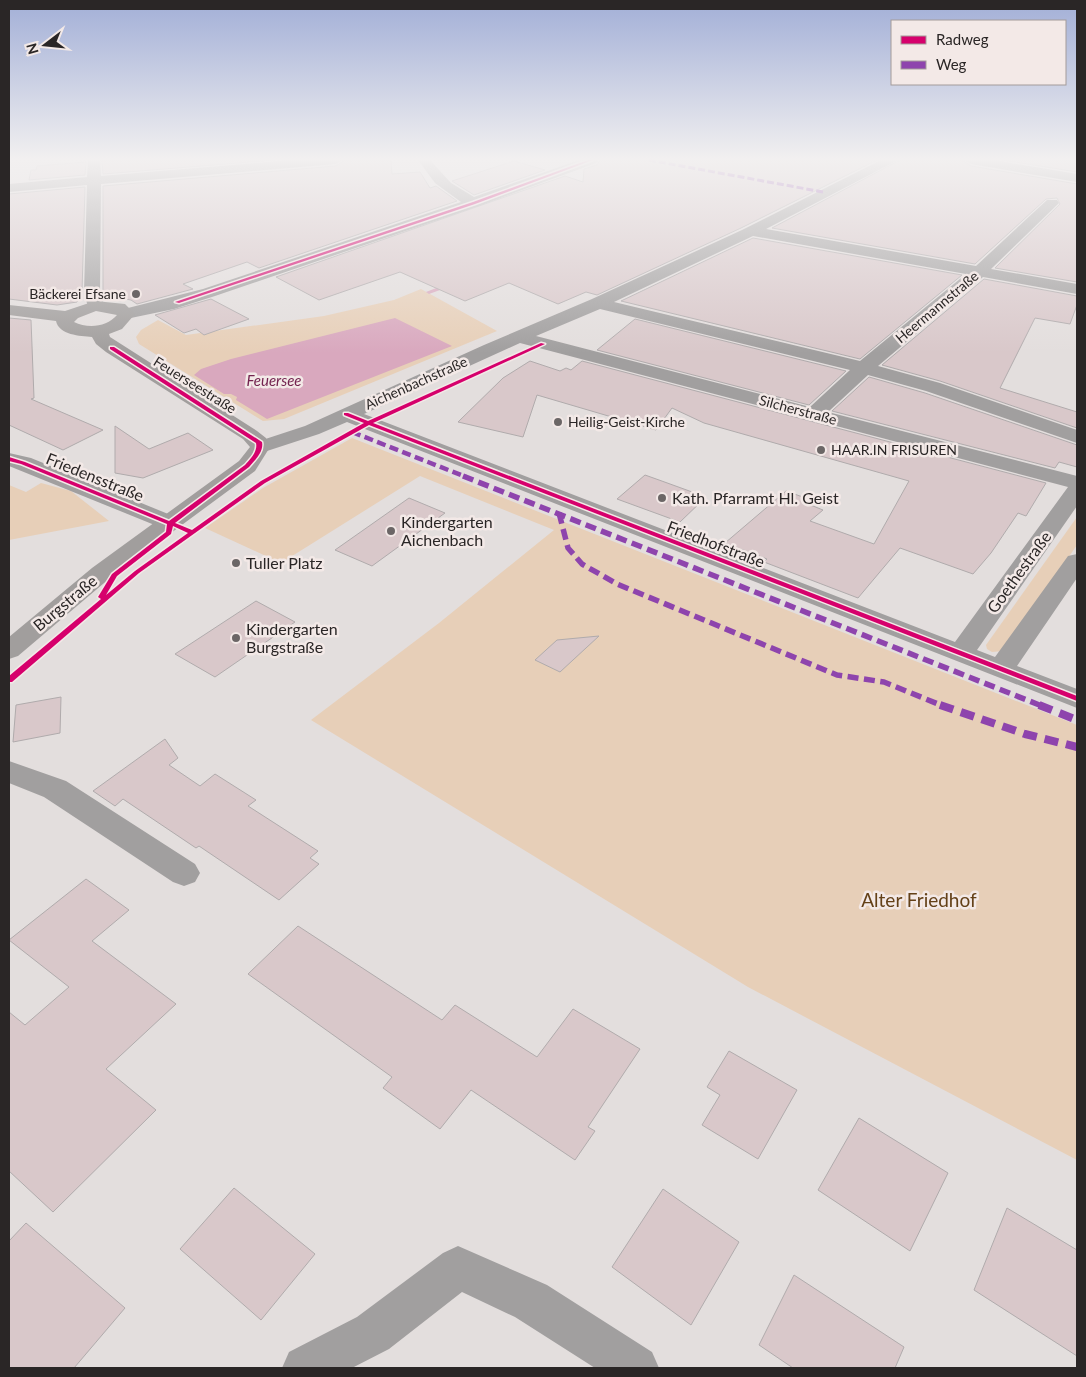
<svg xmlns="http://www.w3.org/2000/svg" width="1086" height="1377" font-family="Lato,sans-serif">
  <rect width="100%" height="100%" fill="#e3dedd"/>
  <g fill="#e7cfb8">
    <polygon points="421,289 497,331 284,419 263,421 139,344 136,337 141,330 158,320 186,335 324,316 394,300"/>
    <polygon points="352,438 1077,725 1077,1160 748,987 311,720 439,623 554,530 420,476 281,563 205,528 263,488"/>
    <polygon points="41,483 71,491 109,521 9,540 9,485 26,492"/>
    <polygon points="1077,517 1077,545 1003,651 992,652 987,649 986,645"/>
  </g>
  <polygon fill="#d9a8be" points="395,318 452,346 267,419 236,400 237,397 231,394 224,394 194,375 201,369 231,359"/>
  <g fill="none" stroke-linecap="round" stroke-linejoin="round">
    <polygon fill="#d9a8be" fill-rule="evenodd" points="449,283 452,285 451,286 429,294 426,292"/>
  </g>
  <g fill="#d9c8ca" stroke="#b0abac">
    <polygon points="102,160 274,160 103,174"/>
    <polygon points="345,160 391,160 392,174 420,172 430,188 436,186 457,201 259,268 247,262 183,284 193,289 137,304 131,300 103,295 103,186 336,166"/>
    <polygon points="600,160 877,160 741,228 597,295 586,292 558,304 509,283 465,301 400,272 319,300 276,277 565,176 583,182 584,169 597,165"/>
    <polygon points="900,160 962,160 971,166 1077,184 1077,282 995,268 1060,204 1057,198 1046,199 975,264 772,228"/>
    <polygon points="1003,160 1077,160 1077,172"/>
    <polygon points="514,161 545,170 474,195 452,181"/>
    <polygon points="86,162 85,175 29,180 31,170 36,170 37,166"/>
    <polygon points="85,187 82,292 78,291 77,302 57,305 9,299 9,194"/>
    <polygon points="753,238 962,275 860,359 621,301"/>
    <polygon points="984,279 1077,296 1077,305 1070,324 1035,318 1000,388 1077,412 1077,428 940,381 882,365"/>
    <polygon points="211,299 249,319 204,335 196,329 184,333 155,315"/>
    <polygon points="9,318 31,320 34,398 31,399 103,430 63,450 9,425"/>
    <polygon points="635,319 846,371 809,405 597,350"/>
    <polygon points="530,361 560,371 566,368 571,370 582,361 1046,483 1026,516 1018,513 991,553 973,574 900,548 858,598 764,562 767,559 725,543 786,491 811,500 808,504 823,510 810,521 874,544 909,481 704,423 672,408 656,430 537,395 523,437 458,422 503,378"/>
    <polygon points="869,377 925,393 1077,445 1077,467 1059,462 1055,468 832,411"/>
    <polygon points="115,426 149,449 188,433 213,450 143,478 115,473"/>
    <polygon points="645,475 659,480 706,497 680,522 617,499"/>
    <polygon points="409,498 445,513 372,566 335,550"/>
    <polygon points="256,601 295,622 215,677 175,654"/>
    <polygon points="599,636 560,672 535,660 557,640"/>
    <polygon points="61,697 60,733 13,742 16,705"/>
    <polygon points="165,739 178,758 169,765 200,786 215,774 256,800 248,806 318,851 310,858 319,864 279,900 199,846 196,848 123,799 115,806 93,791"/>
    <polygon points="86,879 129,910 92,941 176,1004 106,1069 156,1110 53,1212 9,1171 9,1012 25,1025 69,987 9,940"/>
    <polygon points="298,926 442,1020 455,1005 537,1057 573,1009 640,1049 588,1127 595,1131 575,1160 471,1090 440,1129 383,1088 392,1077 248,974"/>
    <polygon points="729,1051 797,1090 758,1159 702,1125 720,1095 707,1087"/>
    <polygon points="859,1118 948,1173 910,1251 818,1190"/>
    <polygon points="234,1188 315,1254 261,1320 180,1249"/>
    <polygon points="663,1189 739,1242 691,1325 612,1267"/>
    <polygon points="1007,1208 1077,1250 1077,1356 974,1290"/>
    <polygon points="26,1223 125,1308 74,1368 9,1368 9,1241"/>
    <polygon points="794,1275 904,1347 895,1368 793,1368 759,1345"/>
  </g>
  <g fill="none" stroke-linecap="round" stroke-linejoin="round">
    <g fill="#a19f9f" fill-rule="evenodd">
      <polygon points="88,160 100,160 101,176 293,160 343,160 336,164 101,184 100,293 104,306 101,310 89,310 84,293 87,185 9,192 9,184 87,177"/>
      <polygon points="418,160 430,160 451,183 474,197 579,160 598,160 596,163 479,206 215,296 174,309 126,319 120,318 117,314 120,310 203,289 461,202 435,183"/>
      <path d="M881,160h17l-132,69 210,37 71,-66h10l2,3 -68,66 86,15v10l-94,-17 -105,89 62,17 137,47v13l-151,-52 -58,-16 -40,37 249,64v30l-100,144 18,7 73,-101 9,-2v24l-60,88 60,23v19l-730,-286 -28,12 -52,17 -7,2 -7,-2 -3,-4 3,-4 52,-17 179,-81 108,-46 150,-69zM753,236l213,38 -106,87 -246,-59zM600,309l250,61 -40,37 -274,-71zM520,343l548,144 -113,155 -591,-228z"/>
      <polygon points="964,160 993,160 1077,174 1077,182 971,164"/>
      <polygon points="9,453 31,458 178,518 182,523 178,528 170,530 162,528 9,466"/>
      <polygon points="9,761 66,781 195,864 200,873 195,882 184,886 173,882 44,797 9,783"/>
      <polygon points="458,1246 547,1285 652,1352 659,1368 595,1368 515,1317 462,1292 389,1349 352,1368 282,1368 289,1352 357,1317 443,1253"/>
    </g>
    <path fill="#a19e9d" fill-rule="evenodd" d="M95,301l30,3 10,10 -13,15 -13,5 1,3 147,94 9,7 4,9 -15,24 -145,107 -92,78 -9,3v-22l83,-69 147,-107 11,-14 -7,-8 -137,-87 -10,-8 -4,-7c-12,-1 -33,-2 -36,-16l-47,-6v-10l56,6zM96,311l21,4c-10,12 -29,14 -43,7l4,-4z"/>
    <polyline stroke="#8e44ad" stroke-width="3" stroke-dasharray="7 3" stroke-linecap="butt" points="649,160 823,192"/>
    <polyline stroke="#8e44ad" stroke-width="4.5" stroke-dasharray="9 4.5" stroke-linecap="butt" points="352,432 466,477"/>
    <g stroke="#8e44ad" stroke-width="5.5" stroke-dasharray="11 5.5" stroke-linecap="butt">
      <polyline points="463,476 1042,706"/>
      <polyline points="559,513 568,548 582,564 617,584 837,675 884,682 943,706"/>
    </g>
    <g stroke="#8e44ad" stroke-width="8" stroke-dasharray="14 8" stroke-linecap="butt">
      <polyline points="940,705 1025,734 1077,747"/>
      <polyline points="1039,705 1077,720"/>
    </g>
    <g stroke="#f3e9e7" stroke-width="3">
      <g id="cycleway">
        <polygon points="588,160 593,160 475,204 179,303 175,302 473,202"/>
        <path d="M541,343l4,1 -172,79 704,273v5l-708,-276 -104,58 -126,90 -127,109h-3v-6l92,-77 -3,-2 14,-23 54,-42 1,-8 -146,-60 -12,-3v-4l16,5 144,59 76,-56c5,-6 13,-13 11,-22l-146,-94v-2h4l148,95c2,10 -7,18 -13,25l-74,56 17,7 69,-49 103,-58 -20,-8v-2h4l20,8zM173,526l15,7 -53,38 -29,24 11,-19 54,-42z"/>
      </g>
    </g>
    <use href="#cycleway" fill="#d6006c" fill-rule="evenodd"/>
  </g>
  <linearGradient id="sky" x2="0" y2="1"><stop stop-color="#a2afd7"/><stop offset="0.45" stop-color="#f2f0f0"/><stop offset="1" stop-color="#f2f0f0" stop-opacity="0"/></linearGradient>
  <rect width="1086" height="353" fill="url(#sky)"/>
  <g fill="#6b6666" stroke="#f3e9e7" stroke-width="2">
    <circle cx="136" cy="294" r="5"/>
    <circle cx="558" cy="422" r="5"/>
    <circle cx="821" cy="450" r="5"/>
    <circle cx="662" cy="498" r="5"/>
    <circle cx="391" cy="531" r="5"/>
    <circle cx="236" cy="563" r="5"/>
    <circle cx="236" cy="638" r="5"/>
  </g>
  <g text-anchor="middle" stroke-width="5" stroke-linejoin="round" paint-order="stroke">
    <g font-size="14" fill="#2a2626" stroke="#f3e9e7" text-anchor="start">
      <text x="126" y="299" text-anchor="end">Bäckerei Efsane</text>
      <text x="568" y="427">Heilig-Geist-Kirche</text>
      <text x="831" y="455">HAAR.IN FRISUREN</text>
    </g>
    <g font-size="14" fill="#2a2626" stroke="#f3e9e7">
      <text transform="translate(937 307) rotate(-40)" y="5">Heermannstraße</text>
      <text transform="translate(416 383) rotate(-24)" y="5">Aichenbachstraße</text>
      <text transform="translate(195 385) rotate(32)" y="5">Feuerseestraße</text>
      <text transform="translate(798 410) rotate(15)" y="5">Silcherstraße</text>
    </g>
    <g font-size="15" font-style="italic" fill="#742450" stroke="#f3e9e7">
      <text x="274" y="386">Feuersee</text>
    </g>
    <g font-size="16" fill="#2a2626" stroke="#f3e9e7">
      <text transform="translate(95 477) rotate(22)" y="6">Friedensstraße</text>
      <text transform="translate(716 544) rotate(21)" y="6">Friedhofstraße</text>
      <text transform="translate(1019 572) rotate(-54)" y="6">Goethestraße</text>
      <text transform="translate(65 603) rotate(-40)" y="6">Burgstraße</text>
    </g>
    <g font-size="16" fill="#2a2626" stroke="#f3e9e7" text-anchor="start">
      <text x="672" y="504">Kath. Pfarramt Hl. Geist</text>
      <text x="401" y="528">Kindergarten<tspan x="401" dy="18">Aichenbach</tspan></text>
      <text x="246" y="569">Tuller Platz</text>
      <text x="246" y="635">Kindergarten<tspan x="246" dy="18">Burgstraße</tspan></text>
    </g>
    <g font-size="19" fill="#644118" stroke="#f3e9e7">
      <text x="919" y="907">Alter Friedhof</text>
    </g>
  </g>
  <rect width="1086" height="1377" fill="none" stroke="#2a2626" stroke-width="20"/>
  <rect x="891" y="20" width="175" height="65" fill="#f3e9e7" stroke="#a39b9a"/>
  <rect x="901" y="36" width="25" height="8" fill="#d6006c" stroke="#a39b9a"/>
  <text x="936" y="45" font-size="15" fill="#2a2626">Radweg</text>
  <rect x="901" y="61" width="25" height="8" fill="#8e44ad" stroke="#a39b9a"/>
  <text x="936" y="70" font-size="15" fill="#2a2626">Weg</text>
  <g transform="translate(45 45) rotate(254)" stroke="#f3e9e7" stroke-width="4" paint-order="stroke">
  <path d="M0-4L9 19L0 12L-9 19Z" fill="#2a2626"/>
  <text y="-8" font-size="14" font-weight="bold" text-anchor="middle" fill="#2a2626">N</text>
  </g>
</svg>
